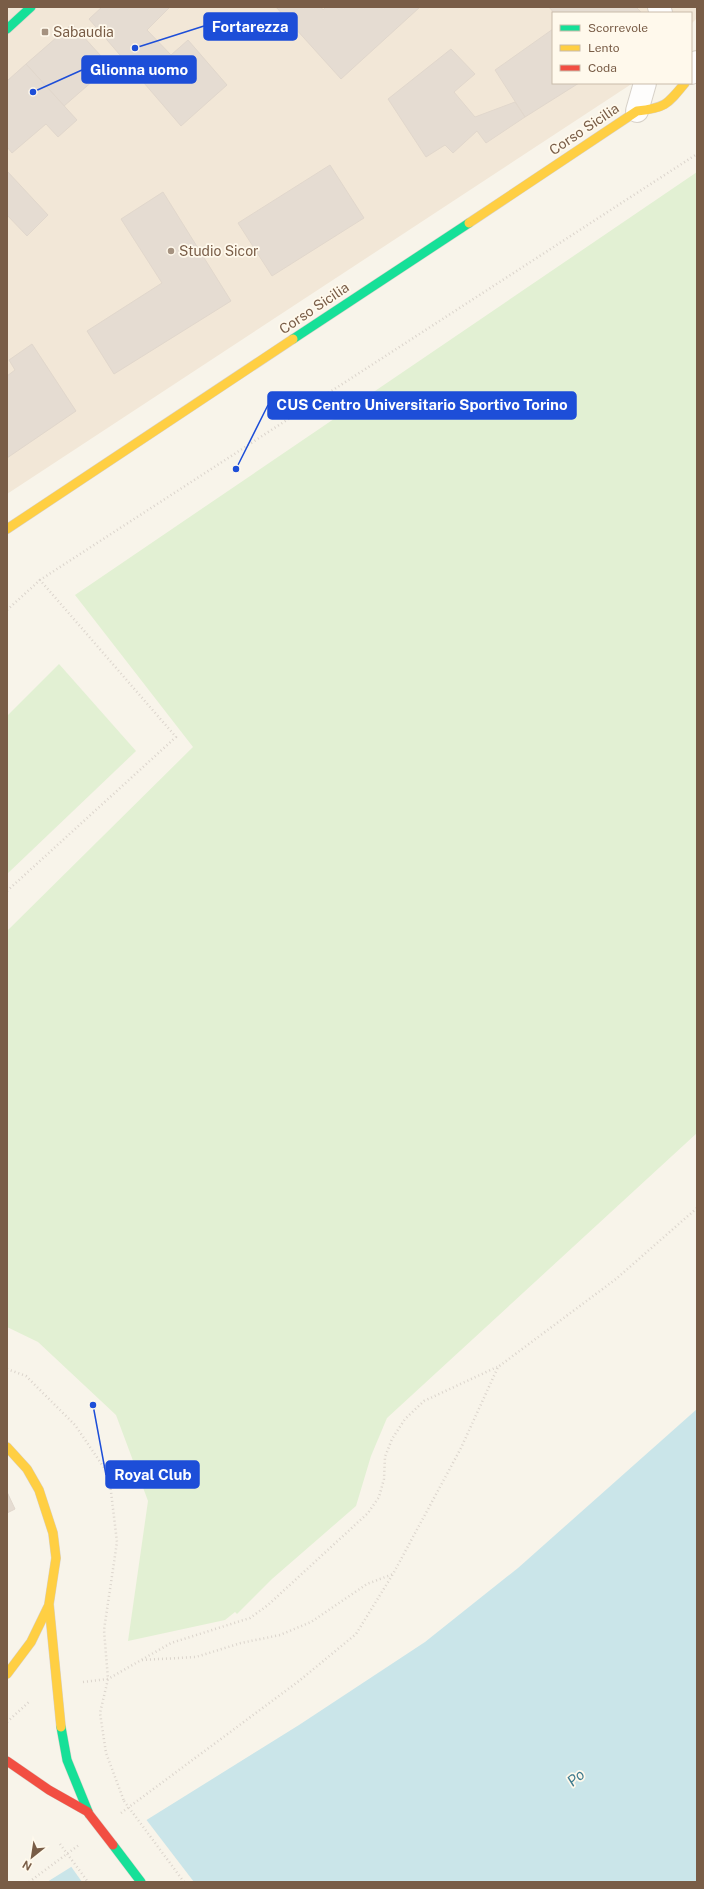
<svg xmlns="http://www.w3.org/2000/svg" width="704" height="1889" font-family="'Public Sans',sans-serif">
  <rect width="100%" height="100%" fill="#f8f4ea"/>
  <polygon fill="#f2e7d7" points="7,7 697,7 697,18 691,24 691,13 553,13 553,83 633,83 7,494"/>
  <g fill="#e2f0d3">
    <polygon points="697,172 697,1133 387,1418 371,1456 356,1506 272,1579 237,1614 235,1612 225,1620 128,1641 148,1501 116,1415 38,1342 7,1327 7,931 193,747 75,595"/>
    <polygon points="59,664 136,751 7,874 7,716"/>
  </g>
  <polygon fill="#cae5e9" points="697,1409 697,1882 47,1882 299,1725 425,1642 518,1568"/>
  <polygon fill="#f8f4ea" points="145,1818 194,1882 82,1882 70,1865"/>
  <g fill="#e5dcd2" stroke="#e1d7cc">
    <polygon points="102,7 170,7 147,30 171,55 188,40 227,85 181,126 89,19"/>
    <polygon points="276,7 321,7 323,10 326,7 420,7 341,79"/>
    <polygon points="549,7 636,7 642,13 554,13"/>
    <polygon points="72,24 110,66 64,106 26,64"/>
    <polygon points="553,29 553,83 579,83 525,117 495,70"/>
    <polygon points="451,49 475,74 454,92 475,117 515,102 525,117 486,143 477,131 453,153 445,145 426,157 388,99"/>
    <polygon points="26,64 77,120 58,137 46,124 12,153 7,147 7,81"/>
    <polygon points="330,165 364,218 272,276 238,223"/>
    <polygon points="7,171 48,215 27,236 7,215"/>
    <polygon points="163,192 231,301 114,374 87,331 162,283 121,219"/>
    <polygon points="32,344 76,411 7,458 7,376 15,370 9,360"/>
    <polygon points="7,1492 15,1509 7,1513"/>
  </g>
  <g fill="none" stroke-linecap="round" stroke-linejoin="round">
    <g stroke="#d7d1c8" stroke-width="24">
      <g id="street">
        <polyline points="659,7 661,13"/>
        <polyline points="691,73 697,62"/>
        <polyline points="637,111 645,83"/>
      </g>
    </g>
    <g stroke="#d8d1c8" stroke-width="10">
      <g id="fast">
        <polyline points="7,29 31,7"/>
        <polyline points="293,339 469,223"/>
        <polyline points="61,1727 67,1760 89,1814"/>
        <polyline points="113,1845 141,1882"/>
      </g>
    </g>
    <g stroke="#d8d1c8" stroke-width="10">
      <g id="slow">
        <path d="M469,223l168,-112c28,-3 30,-6 48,-28"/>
        <polyline points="7,529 293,339"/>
        <polyline points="7,1447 27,1469 39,1490 53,1533 56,1558 49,1604 61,1727"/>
        <polyline points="7,1674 31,1642 48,1607"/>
      </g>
    </g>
    <g stroke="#d8d1c8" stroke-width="10">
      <polyline id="jam" points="7,1761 49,1790 88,1812"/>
    </g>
    <g stroke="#dbd4cc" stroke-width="2.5" stroke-dasharray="1 3" stroke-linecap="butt">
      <polyline points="7,610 40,580"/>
      <polyline points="7,891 176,737 40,580 697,154"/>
      <polyline points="7,1369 26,1376 75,1425 109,1475 117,1542 104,1630 108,1679 100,1713 106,1753 124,1801"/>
      <polyline points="142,1660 196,1657 241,1643 280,1635 311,1622 367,1584 393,1574"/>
      <polyline points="83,1682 108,1679 171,1643 250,1618 268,1605 368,1513 379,1497 384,1479 385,1457 392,1439 405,1419 424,1401 497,1367"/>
      <polyline points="7,1722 30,1701"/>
      <polyline points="121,1813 299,1681 356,1634 393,1574 461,1448 498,1367 616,1279 697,1208"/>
      <polyline points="29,1882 79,1845"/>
    </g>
    <use href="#street" stroke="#fefdfc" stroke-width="22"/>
    <use href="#fast" stroke="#16e098" stroke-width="9"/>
    <use href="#slow" stroke="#ffcf43" stroke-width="9"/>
    <use href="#jam" stroke="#f24e42" stroke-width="9"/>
    <g stroke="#d8d1c8" stroke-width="10" stroke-linecap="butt">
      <polyline id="jam-bridge" points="89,1814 113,1845"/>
    </g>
    <g stroke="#dbd4cc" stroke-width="2.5" stroke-dasharray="1 3" stroke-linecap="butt">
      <polyline points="124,1801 184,1882"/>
      <polyline points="60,1844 88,1882"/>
    </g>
    <use href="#jam-bridge" stroke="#f24e42" stroke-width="9"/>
  </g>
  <g fill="#a59280" stroke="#fff9ec" stroke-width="1.5">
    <rect x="41" y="28" width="8" height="8" rx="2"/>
    <circle cx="171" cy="251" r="4"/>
  </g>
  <g text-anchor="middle" stroke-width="3.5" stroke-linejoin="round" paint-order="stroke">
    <g font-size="14" fill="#795d47" stroke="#fff9ec" text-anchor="start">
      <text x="53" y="37">Sabaudia</text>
      <text x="179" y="256">Studio Sicor</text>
    </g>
    <g font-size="14" fill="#795d47" stroke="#fff9ec">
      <text transform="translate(584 129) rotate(-34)" y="5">Corso Sicilia</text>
      <text transform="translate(314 308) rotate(-34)" y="5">Corso Sicilia</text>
    </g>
    <g font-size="15" font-style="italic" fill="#3f7b8e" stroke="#fff9ec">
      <text transform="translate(576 1778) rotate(-40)" y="5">Po</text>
    </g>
  </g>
  <path fill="none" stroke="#1d4ed8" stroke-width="1.5" d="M135 48L204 26M33 92L82 70M236 469L268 405M93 1405L106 1475"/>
  <g fill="#1d4ed8" stroke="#fff9ec" stroke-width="1.5">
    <circle cx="135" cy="48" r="4"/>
    <circle cx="33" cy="92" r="4"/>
    <circle cx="236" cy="469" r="4"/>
    <circle cx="93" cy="1405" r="4"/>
  </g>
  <g fill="#1d4ed8" stroke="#1d4ed8" stroke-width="1.5">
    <rect x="204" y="13" width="93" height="27" rx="4"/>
    <rect x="82" y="56" width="114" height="27" rx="4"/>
    <rect x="268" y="392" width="308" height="27" rx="4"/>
    <rect x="106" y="1461" width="93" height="27" rx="4"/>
  </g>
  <g font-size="15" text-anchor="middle" font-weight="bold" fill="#fff">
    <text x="250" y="32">Fortarezza</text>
    <text x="139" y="75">Glionna uomo</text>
    <text x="422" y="410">CUS Centro Universitario Sportivo Torino</text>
    <text x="153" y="1480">Royal Club</text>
  </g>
  <rect width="704" height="1889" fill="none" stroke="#795d47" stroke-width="16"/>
  <rect x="552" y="12" width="140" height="72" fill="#fff9ec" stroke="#c9bbaa"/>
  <rect x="560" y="25" width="20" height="6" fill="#16e098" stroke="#c9bbaa"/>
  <text x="588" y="32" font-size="12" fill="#795d47">Scorrevole</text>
  <rect x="560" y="45" width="20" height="6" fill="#ffcf43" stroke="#c9bbaa"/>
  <text x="588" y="52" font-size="12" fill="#795d47">Lento</text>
  <rect x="560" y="65" width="20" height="6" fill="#f24e42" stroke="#c9bbaa"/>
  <text x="588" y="72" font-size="12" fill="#795d47">Coda</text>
  <g transform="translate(32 1857) rotate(210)" stroke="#fff9ec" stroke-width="3" paint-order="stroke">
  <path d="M0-3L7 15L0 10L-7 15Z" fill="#795d47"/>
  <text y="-6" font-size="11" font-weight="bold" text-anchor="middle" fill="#795d47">N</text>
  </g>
</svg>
